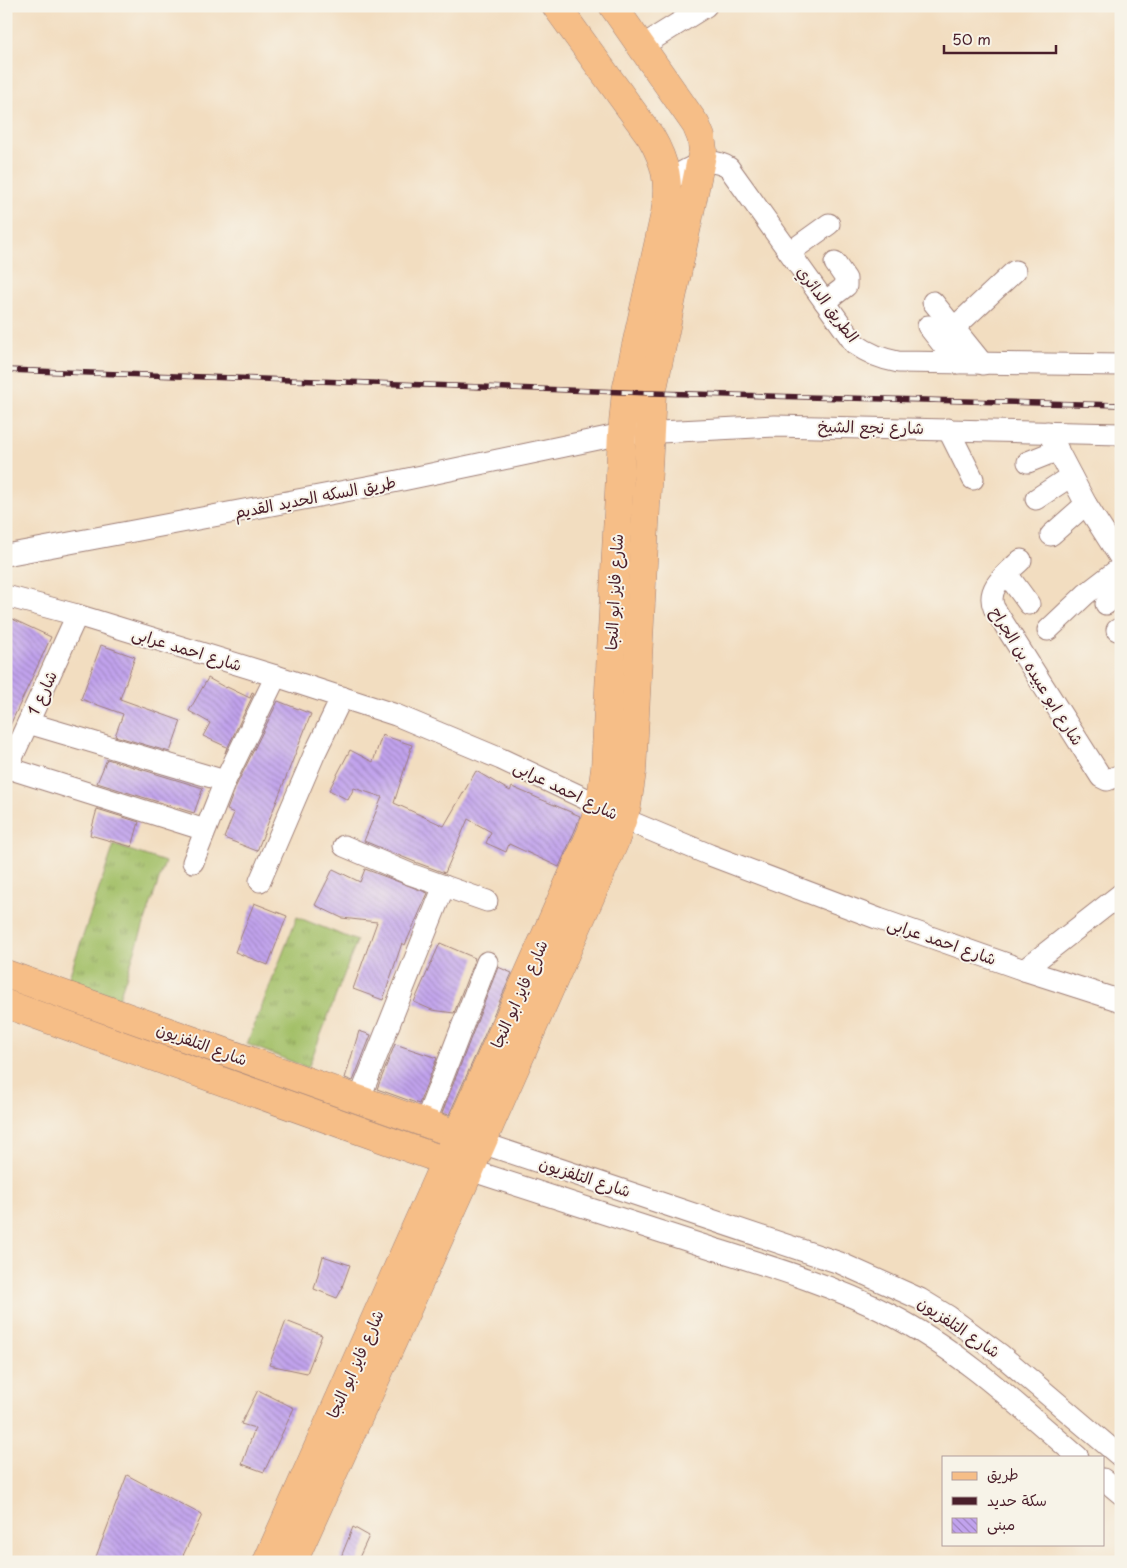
<svg xmlns="http://www.w3.org/2000/svg" width="1127" height="1568" font-family="'Playpen Sans','Playpen Sans Arabic',sans-serif">
  <defs>
    <pattern id="grass-tufts" width="24" height="20" patternUnits="userSpaceOnUse" patternTransform="scale(1.25)"><rect width="24" height="20" fill="#a2bf66"/><path d="M3 7l-1-3M5 7V3M7 7l1-3M15 17l-1-3M17 17v-4M19 17l1-3" fill="none" stroke="#869b54"/></pattern>
    <pattern id="building-back-hatch" width="6" height="6" patternUnits="userSpaceOnUse" patternTransform="scale(1.25)"><rect width="6" height="6" fill="#c1a3ed"/><path d="M-1 5l2 2M0 0l6 6M5-1l2 2" fill="none" stroke="#9f84c0"/></pattern>
  </defs>
  <rect width="100%" height="100%" fill="#f7f3e8"/>
  <filter id="ink" filterUnits="userSpaceOnUse"><feTurbulence type="fractalNoise" baseFrequency=".02" numOctaves="2"/><feDisplacementMap in="SourceGraphic" scale="10" xChannelSelector="R" yChannelSelector="G"/><feConvolveMatrix kernelMatrix="1 2 1 2 8 2 1 2 1" color-interpolation-filters="sRGB"/></filter>
  <filter id="wash" filterUnits="userSpaceOnUse"><feTurbulence type="fractalNoise" baseFrequency=".0096" numOctaves="4" result="noise"/><feDisplacementMap in="SourceGraphic" scale="20" xChannelSelector="R" yChannelSelector="G"/><feGaussianBlur stdDeviation="1.12" result="paint"/><feColorMatrix in="noise" values="0 0 0 0 0 0 0 0 0 0 0 0 0 0 0 0 0 1.4 0 .05"/><feComposite in="paint" operator="in"/></filter>
  <g filter="url(#wash)">
    <rect width="100%" height="100%" fill="#f2ddc0"/>
    <g fill="url(#grass-tufts)" stroke="#766f48">
      <polygon points="114,845 165,862 119,998 68,980"/>
      <polygon points="297,917 357,941 308,1068 247,1044"/>
    </g>
    <g id="blocks">
      <g fill="url(#building-back-hatch)">
        <polygon points="6,616 51,637 6,734"/>
        <polygon points="101,645 135,657 120,699 181,721 170,752 115,736 123,714 81,699"/>
        <polygon points="208,678 226,688 227,687 250,698 252,692 254,693 225,753 227,747 203,736 210,723 189,711"/>
        <polygon points="278,701 311,714 257,851 224,838 234,813 227,810 236,786"/>
        <polygon points="382,735 412,745 394,803 444,826 476,771 510,791 512,787 580,816 576,828 559,867 509,844 506,852 486,843 491,832 468,819 445,873 415,862 364,841 382,797 354,788 348,800 329,790 350,750 373,762"/>
        <polygon points="107,759 203,788 194,813 97,783"/>
        <polygon points="97,809 139,822 132,847 90,835"/>
        <polygon points="333,869 360,882 365,869 428,893 405,945 402,943 383,1000 353,989 377,922 342,918 315,905"/>
        <polygon points="254,903 287,916 268,965 235,952"/>
        <polygon points="440,943 475,958 454,1013 432,1010 414,1002"/>
        <polygon points="498,967 512,973 449,1115 442,1113"/>
        <polygon points="359,1031 371,1035 353,1081 345,1078"/>
        <polygon points="395,1044 437,1058 419,1104 377,1089"/>
        <polygon points="323,1256 350,1265 342,1287 343,1287 337,1298 314,1289"/>
        <polygon points="286,1321 322,1335 307,1373 269,1365"/>
        <polygon points="258,1390 294,1408 264,1472 242,1464 255,1428 241,1424"/>
        <polygon points="127,1475 202,1515 180,1562 94,1562"/>
        <polygon points="353,1527 369,1536 357,1562 339,1562"/>
      </g>
    </g>
  </g>
  <g filter="url(#ink)">
    <use href="#blocks" fill-opacity="0" stroke="#9e7e76" stroke-width="1"/>
    <g fill="none" stroke-linecap="round" stroke-linejoin="round">
      <g stroke="#9e7e76" stroke-width="23">
        <g id="minor">
          <polyline points="642,46 706,6"/>
          <path d="M667,181c21,-11 39,-28 62,-13l126,176c14,10 26,15 43,18l223,3"/>
          <polyline points="790,252 829,224"/>
          <polyline points="825,302 846,286 846,279 835,263"/>
          <polyline points="933,302 983,364"/>
          <polyline points="928,326 957,363"/>
          <polyline points="954,328 1015,271"/>
          <polyline points="948,429 973,479"/>
          <polyline points="1048,432 1086,504 1121,559"/>
          <polyline points="1028,462 1058,450"/>
          <polyline points="1036,499 1071,476"/>
          <polyline points="1051,535 1086,504"/>
          <polyline points="6,555 393,482 622,434 775,426 1121,434"/>
          <path d="M1021,560c-13,13 -36,27 -27,48l107,169 6,3 14,-5"/>
          <polyline points="1007,574 1029,604"/>
          <polyline points="6,596 77,615 276,676 396,715 501,759 599,805 624,819 710,855 879,919 1024,970 1121,1001"/>
          <polyline points="1106,604 1121,589"/>
          <polyline points="1048,630 1086,594 1121,567"/>
          <polyline points="1117,630 1121,628"/>
          <polyline points="28,723 225,781"/>
          <polyline points="8,768 205,830"/>
          <polyline points="6,771 77,615"/>
          <polyline points="344,846 410,874 487,901"/>
          <polyline points="193,862 225,781 276,676"/>
          <polyline points="260,881 314,755 342,697"/>
          <polyline points="1024,970 1121,894"/>
          <polyline points="359,1100 444,886"/>
          <polyline points="425,1123 487,962"/>
          <polyline points="482,1143 840,1263 920,1299 948,1316 1001,1355 1121,1457"/>
          <path d="M470,1170c80,26 161,52 241,78 61,19 124,38 180,67 70,36 128,91 187,142"/>
          <polyline points="1103,1479 1121,1494"/>
        </g>
      </g>
      <g stroke="#9e7e76" stroke-width="29">
        <g id="major">
          <polyline points="6,974 473,1140"/>
          <polyline points="6,1004 462,1167"/>
          <path d="M267,1562l324,-729 10,-35 4,-29 17,-335 4,-43 39,-178c5,-30 1,-50 -14,-76l-95,-131"/>
          <polyline points="293,1562 470,1170 615,841 627,806 632,772 652,393 703,150 701,137 696,125 613,6"/>
        </g>
      </g>
      <use href="#minor" stroke="#fff" stroke-width="21"/>
      <use href="#major" stroke="#f6be87" stroke-width="28"/>
      <g stroke="#4a1f2b" stroke-width="5.5">
        <polyline id="rail" points="6,370 652,393 1121,405"/>
      </g>
      <use href="#rail" stroke="#f7f3e8" stroke-width="4" stroke-dasharray="11" stroke-linecap="butt"/>
    </g>
  </g>
  <g text-anchor="middle" stroke-width="4" stroke-linejoin="round" paint-order="stroke">
    <g font-size="16" fill="#4a1f2b" stroke="#f7f3e8">
      <text transform="translate(828 304) rotate(53)" y="6">الطريق الدائري</text>
      <text transform="translate(871 427) rotate(1)" y="6">شارع نجع الشيخ</text>
      <text transform="translate(315 497) rotate(-11)" y="6">طريق السكه الحديد القديم</text>
      <text transform="translate(614 592) rotate(-87)" y="6">شارع فايز ابو النجا</text>
      <text transform="translate(187 649) rotate(17)" y="6">شارع احمد عرابى</text>
      <text transform="translate(1037 676) rotate(58)" y="6">شارع ابو عبيده بن الجراح</text>
      <text transform="translate(42 693) rotate(-65)" y="6">شارع 1</text>
      <text transform="translate(566 790) rotate(26)" y="6">شارع احمد عرابى</text>
      <text transform="translate(942 941) rotate(19)" y="6">شارع احمد عرابى</text>
      <text transform="translate(519 994) rotate(-66)" y="6">شارع فايز ابو النجا</text>
      <text transform="translate(202 1044) rotate(20)" y="6">شارع التلفزيون</text>
      <text transform="translate(585 1177) rotate(18)" y="6">شارع التلفزيون</text>
      <text transform="translate(959 1327) rotate(34)" y="6">شارع التلفزيون</text>
      <text transform="translate(355 1364) rotate(-66)" y="6">شارع فايز ابو النجا</text>
    </g>
  </g>
  <rect width="1127" height="1568" fill="none" stroke="#f7f3e8" stroke-width="25"/>
  <rect x="942" y="1456" width="162" height="90" fill="#f7f3e8" stroke="#b29e9c"/>
  <rect x="952" y="1472" width="25" height="8" fill="#f6be87" stroke="#b29e9c"/>
  <text x="987" y="1480" font-size="15" fill="#4a1f2b">طريق</text>
  <rect x="952" y="1497" width="25" height="8" fill="#4a1f2b" stroke="#b29e9c"/>
  <text x="987" y="1506" font-size="15" fill="#4a1f2b">سكة حديد</text>
  <rect x="952" y="1518" width="25" height="15" fill="url(#building-back-hatch)" stroke="#b29e9c"/>
  <text x="987" y="1530" font-size="15" fill="#4a1f2b">مبنى</text>
  <path d="M944 45v8h112v-8" fill="none" stroke="#4a1f2b" stroke-width="2.5"/>
  <text x="952" y="45" font-size="15" fill="#4a1f2b" stroke="#f7f3e8" stroke-width="4" paint-order="stroke">50 m</text>
</svg>
